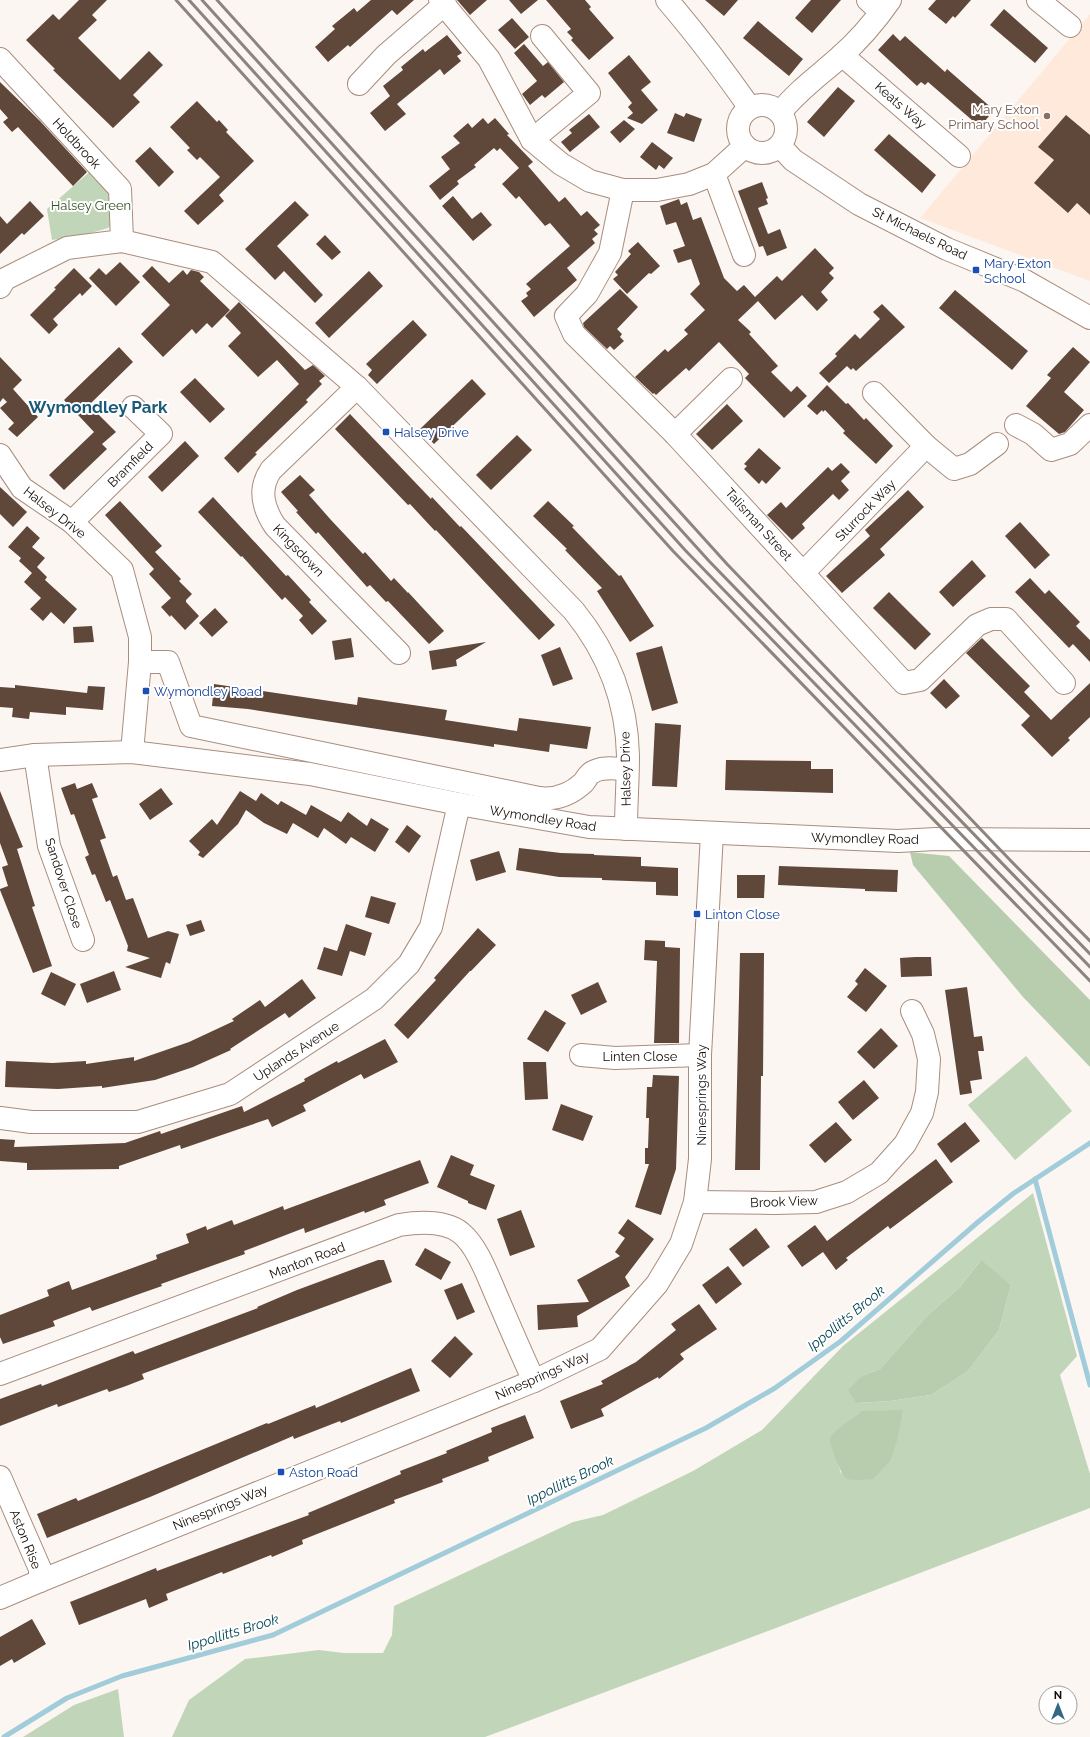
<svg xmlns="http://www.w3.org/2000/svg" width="1090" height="1737" font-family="Raleway,sans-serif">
  <rect width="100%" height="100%" fill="#fcf6f2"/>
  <polygon fill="#ffe9db" points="1090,14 1090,281 920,218"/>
  <g fill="#c1d5b8" fill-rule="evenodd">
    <polygon points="93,169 115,190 115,222 108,228 84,235 52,240 47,209"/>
    <polygon points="1026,1056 1072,1111 1015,1160 968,1105"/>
    <path d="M1033,1193l44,163 -17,19 30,99v34l-314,120 -291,109h-313l17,-37 56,-41 74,-9 25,3h39l9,-18 2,-29 179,-84 30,-7 90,-44 69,-41 81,-84zM980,1261l31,24 -12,45 -31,41 -37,24 -41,6 -33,2 5,-27 18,-7 48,-54 32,-28zM861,1411l-20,63 -5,-19 -7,-15z"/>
    <polygon points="118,1689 124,1737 23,1737 74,1705"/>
  </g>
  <g fill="#b8cdae">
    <polygon points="910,852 949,856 1090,1000 1090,1067 1023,997 913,865"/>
    <polygon points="981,1260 1011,1285 999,1330 968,1371 931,1395 890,1401 856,1403 848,1390 862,1376 880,1369 928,1315 960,1287"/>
    <path d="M903,1410l-6,31 -7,20 -17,18c-7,0 -18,2 -25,0 -8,-3 -15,-30 -19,-39 6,-12 22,-19 32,-29z"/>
  </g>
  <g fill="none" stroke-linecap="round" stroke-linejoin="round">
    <g stroke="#a1ccd9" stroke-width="5">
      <polyline points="1035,1179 1090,1385"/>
      <polyline points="4,1737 67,1698 122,1676 273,1635 706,1428 775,1388 841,1341 978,1222 1014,1193 1090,1143"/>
    </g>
  </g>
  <g fill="#5f4739">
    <polygon points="79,0 107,0 92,15 97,20 78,38 120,80 149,51 163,65 133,95 140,102 113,128 53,70 55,69 26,40 53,14 59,20"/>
    <polygon points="371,0 414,0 397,15 392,10 350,47 348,45 328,62 315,47 335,29 332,26 354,8 357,12"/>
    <polygon points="457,0 487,0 470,15"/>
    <polygon points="509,0 538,0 521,14"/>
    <polygon points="546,0 585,0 591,7 589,9 614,38 589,60 571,40 573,38 567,32 571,29"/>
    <polygon points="705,0 738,0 724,16"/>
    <polygon points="811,0 841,0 812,33 795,18"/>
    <polygon points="936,0 971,0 955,18 953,16 946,24 928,9"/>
    <polygon points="1004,9 1048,48 1035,63 990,25"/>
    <polygon points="512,18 529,37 515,49 498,30"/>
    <polygon points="758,21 803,59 789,76 743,38"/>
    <polygon points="893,34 900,41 905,36 945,72 947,69 994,110 980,127 928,82 925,85 921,82 917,86 878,50"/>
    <polygon points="447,35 462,53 457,56 461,61 444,75 440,69 397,104 406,114 385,131 370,113 390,96 383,86 403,70 401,67 423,49 425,52"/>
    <polygon points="524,44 543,66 548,62 564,82 545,98 542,95 530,105 522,94 537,81 514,53"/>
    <polygon points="629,55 651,82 641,90 658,110 642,124 627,118 633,113 628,107 632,103 608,73"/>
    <polygon points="0,82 40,121 87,172 73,186 18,127 12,132 3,122 8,118 0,109"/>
    <polygon points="838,87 855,101 824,137 807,122"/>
    <polygon points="197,101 217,122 219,120 228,130 226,132 254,161 219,195 224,201 198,225 184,211 220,177 200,157 197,160 187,150 190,148 170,127"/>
    <polygon points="675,113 684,117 686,113 702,119 694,142 667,133"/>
    <polygon points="589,114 600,127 570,152 561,142 572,133 569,130"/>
    <polygon points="1066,115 1090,135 1090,215 1077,203 1068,213 1034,183 1054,160 1038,147"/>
    <polygon points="483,118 488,124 495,118 509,134 507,135 533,162 528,166 559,202 565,197 581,216 587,211 600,225 594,230 598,234 592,239 595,243 567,268 577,280 534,317 521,301 528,296 526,293 531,289 526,284 570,246 550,223 545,226 519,196 516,199 502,184 519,168 500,148 497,151 494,148 474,165 476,167 457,181 459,184 440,200 429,186 450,169 441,157 460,143 453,136 468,123 472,128"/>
    <polygon points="624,120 635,129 620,143 610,132"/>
    <polygon points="889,134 936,175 922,193 874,150"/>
    <polygon points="652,142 673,158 664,169 659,165 656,170 640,157"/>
    <polygon points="150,147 174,172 159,187 135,161"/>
    <polygon points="762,182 768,198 766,199 768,204 758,208 768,234 780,229 787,248 767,256 763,246 759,247 738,191"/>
    <polygon points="453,196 472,219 481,212 492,225 473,241 442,206"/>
    <polygon points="679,199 681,205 687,202 693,220 701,217 724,278 737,291 744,285 755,297 777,276 782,281 815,248 834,268 829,273 834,278 821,292 828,300 817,311 802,295 775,320 758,301 738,320 751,332 749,334 778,366 771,372 791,392 797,386 807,396 784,418 745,378 749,374 719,342 689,371 686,368 656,395 654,393 653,394 635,377 665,349 668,352 688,334 684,330 705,310 690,294 700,284 691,259 678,263 673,250 685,246 676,222 666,225 660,206"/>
    <polygon points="30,201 44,216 24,235 22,233 0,254 0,216 7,224"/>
    <polygon points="295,201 309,215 277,246 323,295 315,303 284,271 275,280 245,249"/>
    <polygon points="325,235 341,252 332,260 316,244"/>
    <polygon points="638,242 660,266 651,274 649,273 627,294 613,279 618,275 615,272 631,254 628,251"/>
    <polygon points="120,262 140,282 116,306 89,278 99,268 106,275"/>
    <polygon points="152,266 169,283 183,270 187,275 191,270 199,272 204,277 200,281 230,310 212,328 207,323 196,334 192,329 163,357 141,334 170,305 142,276"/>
    <polygon points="74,268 92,286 82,296 80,293 53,319 58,325 49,334 30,315 56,289 54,288"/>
    <polygon points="369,271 383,286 329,338 315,323"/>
    <polygon points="620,289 638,307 617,329 622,334 620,337 624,341 614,350 610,346 607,349 584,327 583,323"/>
    <polygon points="955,290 1028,351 1012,370 939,308"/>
    <polygon points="239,302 305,370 313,365 325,376 319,381 322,384 306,400 308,402 255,453 257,454 238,473 224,458 299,384 277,360 258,377 228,346 241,333 225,316"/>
    <polygon points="882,304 905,327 856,371 853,368 851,370 847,366 829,383 819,373 837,356 835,354 855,334 860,339 880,319 873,312"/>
    <polygon points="413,320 427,335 377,384 368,375 372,370 366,364"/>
    <polygon points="119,347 133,362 89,405 116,432 102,444 107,449 64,490 49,475 94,432 64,400"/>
    <polygon points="1073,347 1090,362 1064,392 1084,410 1065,432 1059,434 1026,406 1051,378 1047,375"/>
    <polygon points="0,357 22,380 13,389 38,417 17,437 8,429 14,423 0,408 7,402 3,398 0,402"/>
    <polygon points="195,378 225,409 210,423 180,392"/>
    <polygon points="472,379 486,394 434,444 420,429"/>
    <polygon points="827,385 846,404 848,403 864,420 866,418 893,446 876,464 843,433 845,431 825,410 823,412 822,410 817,415 807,406"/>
    <polygon points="727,404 743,421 712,450 696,434"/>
    <polygon points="350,414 431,499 432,497 460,527 461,526 555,625 539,640 436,530 435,531 410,504 408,505 335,429"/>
    <polygon points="517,435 532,450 491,490 476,475"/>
    <polygon points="185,441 199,456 162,492 148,477"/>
    <polygon points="759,448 781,468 766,484 762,480 759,484 744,469 747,466 744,464"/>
    <polygon points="841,463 850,472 841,481 849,490 839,500 833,494 802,524 805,528 792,540 767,515 781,502 786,508 828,467 832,471"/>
    <polygon points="300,475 315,490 309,495 331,520 363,554 365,552 391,581 394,578 408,593 408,592 444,631 429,644 388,601 386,602 370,585 367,587 318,532 316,534 296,512 298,511 281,492"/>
    <polygon points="0,487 27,512 13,527 0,514"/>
    <polygon points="908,490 924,507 880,549 885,555 842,593 826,576 870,536 865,530"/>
    <polygon points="213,497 286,576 288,575 311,600 309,602 327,621 312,635 299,620 303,616 285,597 282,600 242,556 241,557 198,512"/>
    <polygon points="120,501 162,546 155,552 181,579 179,581 192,594 186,600 186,602 199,616 185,630 171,615 170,617 161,607 171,598 149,574 154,569 105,515"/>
    <polygon points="548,501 574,526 572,527 619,576 621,575 654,626 630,642 597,591 602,588 565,550 567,549 533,516"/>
    <polygon points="1020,522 1050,555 1035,569 1005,536"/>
    <polygon points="27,526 40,538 32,547 45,558 37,567 47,577 45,580 77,609 64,624 51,612 43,621 30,609 41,598 24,582 32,573 19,561 21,558 8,547"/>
    <polygon points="972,560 986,576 953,607 939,592"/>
    <polygon points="1030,578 1045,594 1049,590 1080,622 1076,626 1090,640 1090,662 1073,644 1069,648 1015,592"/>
    <polygon points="889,592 931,634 915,650 873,608"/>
    <polygon points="215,608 228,622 212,637 199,623"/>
    <polygon points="92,626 94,642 74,643 73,627"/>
    <polygon points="351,638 354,657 335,660 332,641"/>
    <polygon points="982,638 1030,686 1024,692 1051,720 1090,683 1090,717 1068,738 1070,740 1052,757 1021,725 1030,716 966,653"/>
    <polygon points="486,642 456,660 457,666 432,670 429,651"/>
    <polygon points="662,646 678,703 652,711 636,653"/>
    <polygon points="560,647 573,679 553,686 541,655"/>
    <polygon points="944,679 960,696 946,709 930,693"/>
    <polygon points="214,684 357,705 358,697 447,710 445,720 517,731 519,718 591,727 587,749 550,744 549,752 494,744 494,747 248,709 212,706"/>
    <polygon points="15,685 87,693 88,686 105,687 103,710 66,707 66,715 30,712 29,719 12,717 13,708 0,707 0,687 15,688"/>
    <polygon points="655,723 681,725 677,787 652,786"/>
    <polygon points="726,760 811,761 811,769 833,769 833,793 725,790"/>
    <polygon points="75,783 77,789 92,783 98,797 92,799 106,838 100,840 113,877 117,875 126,900 133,898 148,938 168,931 179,934 170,964 166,962 161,978 125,967 150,958 127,951 128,946 110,900 106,902 95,874 92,875 85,857 89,855 74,814 71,815 61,788"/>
    <polygon points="161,788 173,804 150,820 139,804"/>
    <polygon points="0,791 23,847 17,849 35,906 32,907 52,966 33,973 0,890 0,889 8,886 2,867 8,865 0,843"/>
    <polygon points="240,791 256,801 261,793 278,805 281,801 306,815 311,805 341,822 348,812 367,826 371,818 389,829 375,852 351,837 346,844 324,828 318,838 293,823 287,834 264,823 246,810 238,824 203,858 198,855 200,852 189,841 212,819 217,825"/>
    <polygon points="407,825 421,836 409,853 395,842"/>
    <polygon points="519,848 561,853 594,854 594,855 641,857 641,866 678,868 678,896 656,895 656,882 602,880 602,878 559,877 516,870"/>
    <polygon points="499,851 506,872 476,881 470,860"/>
    <polygon points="779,866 898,870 897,892 865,891 865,889 778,885"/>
    <polygon points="737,875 765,875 764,898 737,898"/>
    <polygon points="371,896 396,903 389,924 365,917"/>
    <polygon points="201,920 205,931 190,936 186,925"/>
    <polygon points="346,924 372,933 365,956 350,951 342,976 317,969 324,947 337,951"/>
    <polygon points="478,928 496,945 471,971 470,971 408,1039 394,1025 436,980 434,978"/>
    <polygon points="645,940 665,941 665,947 680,948 679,1043 654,1043 657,961 644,960"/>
    <polygon points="740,953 764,953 763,1076 761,1076 760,1170 735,1170"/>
    <polygon points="915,957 931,957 932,976 901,977 900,958"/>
    <polygon points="865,968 887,986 866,1012 847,997 858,984 855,981"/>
    <polygon points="114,971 121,990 87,1003 80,984"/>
    <polygon points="51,972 76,984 65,1006 41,994"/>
    <polygon points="302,979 316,998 289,1018 285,1013 230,1049 231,1050 193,1067 155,1080 102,1088 102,1086 58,1089 5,1087 6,1061 53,1063 86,1061 86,1064 134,1057 134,1061 189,1042 234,1021 232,1019 260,1000 265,1007"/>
    <polygon points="598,982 607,1002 581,1015 571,995"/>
    <polygon points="967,987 974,1037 982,1036 984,1051 978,1051 982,1079 970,1081 972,1093 960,1095 945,990"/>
    <polygon points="545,1010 566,1023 548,1052 527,1039"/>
    <polygon points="881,1028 898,1046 874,1069 857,1052"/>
    <polygon points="385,1039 398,1062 364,1079 361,1074 303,1105 306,1111 272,1127 268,1119 181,1149 180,1145 119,1166 119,1169 27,1170 27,1163 0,1161 0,1139 15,1140 14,1147 125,1143 160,1131 161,1134 242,1106 244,1112 305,1081 304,1079 337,1061 338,1063"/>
    <polygon points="523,1062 546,1062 548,1099 525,1100"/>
    <polygon points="653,1075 679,1076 676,1169 661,1215 635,1207 649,1164 645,1164 645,1148 648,1148 649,1118 646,1118 647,1087 652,1087"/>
    <polygon points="864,1080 879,1098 853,1120 838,1102"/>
    <polygon points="561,1104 593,1116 583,1141 552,1130"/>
    <polygon points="836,1122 852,1140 825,1163 809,1145"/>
    <polygon points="965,1122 980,1141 951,1163 937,1144"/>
    <polygon points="451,1155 474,1165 470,1175 495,1185 486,1210 468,1203 468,1201 437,1187"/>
    <polygon points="936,1159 953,1182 890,1229 888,1226 846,1258 848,1260 836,1270 823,1252 802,1267 787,1246 815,1225 827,1241"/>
    <polygon points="420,1160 429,1183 384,1200 386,1205 365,1213 364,1211 305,1233 304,1228 244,1251 245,1254 161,1284 162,1286 142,1293 92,1311 90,1307 53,1321 55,1326 3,1344 0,1337 0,1315 49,1296 47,1290 69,1281 72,1290 157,1259 156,1255 189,1243 186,1234 206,1226 207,1230 232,1220 234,1225 283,1206 284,1210"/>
    <polygon points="521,1210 535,1247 510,1256 497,1219"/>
    <polygon points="628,1219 654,1239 625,1277 630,1286 577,1316 578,1327 538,1330 537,1305 589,1302 577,1280 620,1256 615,1252 625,1238 618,1233"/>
    <polygon points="756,1228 770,1247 743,1267 729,1249"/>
    <polygon points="425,1248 451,1262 441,1280 415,1265"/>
    <polygon points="378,1260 384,1260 392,1282 142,1374 144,1379 126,1386 109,1392 107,1389 58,1407 57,1404 0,1426 0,1399 41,1384 42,1386 133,1351 135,1354 258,1308 257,1307 297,1290"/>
    <polygon points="728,1266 742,1284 716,1304 702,1285"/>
    <polygon points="462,1283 475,1312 457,1320 444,1290"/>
    <polygon points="699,1304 717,1329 680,1354 684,1359 659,1379 658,1377 601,1409 604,1416 571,1429 560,1401 603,1384 601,1381 636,1362 676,1330 671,1324"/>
    <polygon points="455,1336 473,1354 450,1378 431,1361"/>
    <polygon points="411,1368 420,1391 341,1423 340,1421 294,1439 293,1436 150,1497 47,1538 37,1514 76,1498 78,1501 267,1423 268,1424 315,1405 316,1408"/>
    <polygon points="525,1415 534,1438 488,1457 489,1461 442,1479 443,1482 394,1500 395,1503 302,1540 303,1544 272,1557 271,1555 223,1574 222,1572 166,1594 168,1600 149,1608 146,1599 79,1625 70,1602 156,1568 157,1571 309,1515 308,1513 401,1474 400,1471 447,1453 446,1451 492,1432 491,1428"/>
    <polygon points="32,1619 46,1644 14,1663 12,1659 0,1666 0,1637"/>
  </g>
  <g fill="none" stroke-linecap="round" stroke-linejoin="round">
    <g stroke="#a98d7d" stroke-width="24">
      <g id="minor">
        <polyline points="440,0 489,59 532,140 561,164 590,181 623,190 657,190 689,184 714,174 745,146"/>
        <path d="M667,0c30,35 57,71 83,108"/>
        <polyline points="868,0 881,12"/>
        <polyline points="1038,0 1070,26"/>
        <polyline points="842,55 959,156"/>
        <polyline points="0,59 120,189 122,241"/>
        <polyline points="359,84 386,55 445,4"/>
        <circle cx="762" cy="129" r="24"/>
        <path d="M780,113c17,-22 40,-38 61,-57 18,-16 35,-36 49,-56"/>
        <polyline points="532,140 589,93 542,36"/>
        <polyline points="780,146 793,160 859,204 947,249 1025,281 1090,318"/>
        <polyline points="714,174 744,255"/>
        <polyline points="623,190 610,253 587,294 566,316 574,334 675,434 904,683 920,680 977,625 991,619 1006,619 1064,683"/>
        <path d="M0,287l5,-8 62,-31 55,-7 90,21 145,125 217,224c34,42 53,90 54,145 0,24 -2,49 -2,73"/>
        <path d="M357,387l-86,83c-13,19 -8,38 4,56l124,127"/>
        <polyline points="874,393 926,446"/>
        <polyline points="1016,425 1033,434 1051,450 1070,444 1090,425"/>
        <polyline points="675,434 731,379"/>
        <polyline points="0,455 22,488 72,522 122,570 140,637 140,662 132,752"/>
        <polyline points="72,522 161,434 133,407"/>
        <polyline points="803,573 926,446 954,469 970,464 997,444"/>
        <path d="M140,662h28l23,64 348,72c17,2 31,-3 44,-15 3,-3 5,-9 10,-11 10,-6 24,-3 34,-3"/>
        <polyline points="35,755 49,846 83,940"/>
        <polyline points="0,760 35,755 132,752 310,774 459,804 589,827 898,841 936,839 1090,840"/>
        <polyline points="581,1055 615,1058 700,1055"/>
        <polyline points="0,1118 31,1122 138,1122 230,1094 374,999 409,964 431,927 459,804"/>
        <polyline points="695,1202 774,1203 816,1202 847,1192 879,1173 905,1144 922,1113 927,1092 929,1059 923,1034 912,1011"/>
        <path d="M0,1374l399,-149c19,-3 46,-5 62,8 17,14 27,44 36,64 12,28 24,56 37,84"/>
        <polyline points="0,1477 40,1569 40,1581"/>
        <polyline points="0,1598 40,1581 534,1381 600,1349 657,1284 681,1244 695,1202 700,1159 700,1055 712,833"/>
      </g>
    </g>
    <use href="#minor" stroke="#fff" stroke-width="22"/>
    <g stroke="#8c847f" stroke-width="3">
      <polyline points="176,0 673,551 1090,981"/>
      <polyline points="189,0 685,550 1090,967"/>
      <polyline points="202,0 709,561 1090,954"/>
      <polyline points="217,0 727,564 1010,860 1090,941"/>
    </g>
  </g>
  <circle fill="#8d6e63" stroke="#fff" stroke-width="1.5" cx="1047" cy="116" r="4"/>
  <g fill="#1a4fb4" stroke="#fff" stroke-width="1.5">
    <rect x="972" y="266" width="8" height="8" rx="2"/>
    <rect x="382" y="428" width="8" height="8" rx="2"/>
    <rect x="142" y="687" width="8" height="8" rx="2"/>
    <rect x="693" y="910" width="8" height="8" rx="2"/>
    <rect x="277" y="1468" width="8" height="8" rx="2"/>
  </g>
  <g text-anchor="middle" stroke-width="4" stroke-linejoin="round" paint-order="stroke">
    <g font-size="13" fill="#150c06" stroke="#fff">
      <text transform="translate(901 105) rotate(41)" y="5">Keats Way</text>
      <text transform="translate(77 143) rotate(47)" y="5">Holdbrook</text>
      <text transform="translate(920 233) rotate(26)" y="5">St Michaels Road</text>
      <text transform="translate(130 464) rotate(-45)" y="5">Bramfield</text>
      <text transform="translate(865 510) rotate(-46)" y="5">Sturrock Way</text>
      <text transform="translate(55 512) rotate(38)" y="5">Halsey Drive</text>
      <text transform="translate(759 524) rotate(48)" y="5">Talisman Street</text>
      <text transform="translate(299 550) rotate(46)" y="5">Kingsdown</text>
      <text transform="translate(625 769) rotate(-91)" y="5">Halsey Drive</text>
      <text transform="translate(543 818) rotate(9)" y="5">Wymondley Road</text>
      <text transform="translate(865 838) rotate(1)" y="5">Wymondley Road</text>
      <text transform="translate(64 883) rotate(72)" y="5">Sandover Close</text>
      <text transform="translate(296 1051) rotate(-33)" y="5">Uplands Avenue</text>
      <text x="640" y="1061">Linten Close</text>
      <text transform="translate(701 1095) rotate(-90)" y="5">Ninesprings Way</text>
      <text transform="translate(784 1201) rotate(-2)" y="5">Brook View</text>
      <text transform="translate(307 1260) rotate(-21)" y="5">Manton Road</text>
      <text transform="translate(542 1375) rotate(-24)" y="5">Ninesprings Way</text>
      <text transform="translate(220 1507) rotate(-22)" y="5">Ninesprings Way</text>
      <text transform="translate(26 1539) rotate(68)" y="5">Aston Rise</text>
    </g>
    <g font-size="13" fill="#785e54" stroke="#fff" text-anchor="end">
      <text x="1039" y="114">Mary Exton<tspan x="1039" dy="15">Primary School</tspan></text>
    </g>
    <g font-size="13" fill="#345124" stroke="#fff">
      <text x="91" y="210">Halsey Green</text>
    </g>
    <g font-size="13" fill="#164399" stroke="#fff" text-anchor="start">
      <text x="984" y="268">Mary Exton<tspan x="984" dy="15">School</tspan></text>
      <text x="394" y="437">Halsey Drive</text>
      <text x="154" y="696">Wymondley Road</text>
      <text x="705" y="919">Linton Close</text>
      <text x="289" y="1477">Aston Road</text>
    </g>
    <g font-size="14" font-style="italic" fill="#034452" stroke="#fff">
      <text transform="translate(846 1318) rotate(-39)" y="5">Ippollitts Brook</text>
      <text transform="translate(570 1480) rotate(-26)" y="5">Ippollitts Brook</text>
      <text transform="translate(233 1632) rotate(-17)" y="5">Ippollitts Brook</text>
    </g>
    <g font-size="17" font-weight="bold" fill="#1a5a78" stroke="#fff">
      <text x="98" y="413">Wymondley Park</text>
    </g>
  </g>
  <g transform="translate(1058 1705)"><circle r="19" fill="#ffffff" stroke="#a19e9b"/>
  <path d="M0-3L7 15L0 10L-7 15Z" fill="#326884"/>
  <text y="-6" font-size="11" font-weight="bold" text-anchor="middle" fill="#150c06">N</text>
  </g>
</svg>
